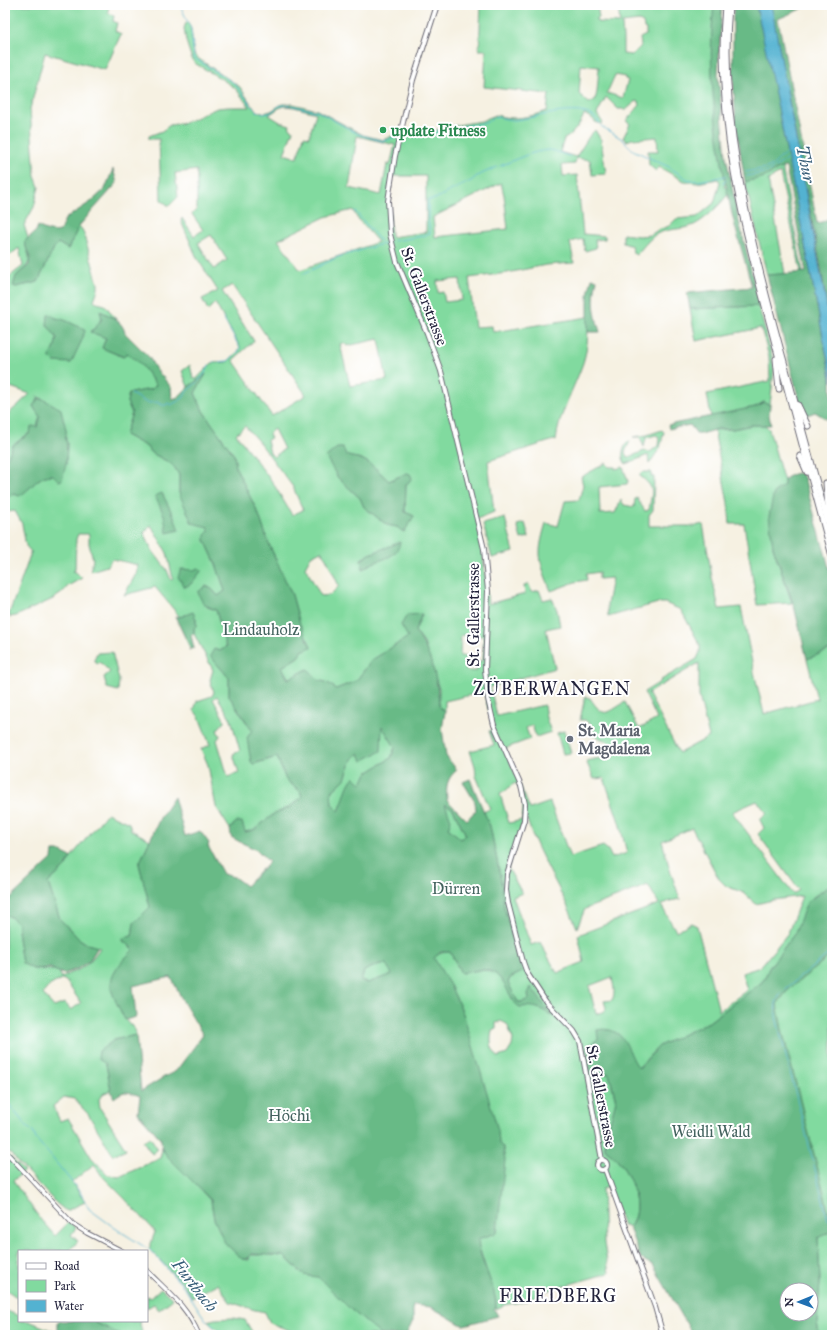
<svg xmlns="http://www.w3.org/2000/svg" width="837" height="1340" font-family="'IM FELL Great Primer',serif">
  <rect width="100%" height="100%" fill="#fff"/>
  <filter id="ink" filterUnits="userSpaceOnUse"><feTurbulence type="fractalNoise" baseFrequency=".025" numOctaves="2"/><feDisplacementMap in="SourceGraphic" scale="8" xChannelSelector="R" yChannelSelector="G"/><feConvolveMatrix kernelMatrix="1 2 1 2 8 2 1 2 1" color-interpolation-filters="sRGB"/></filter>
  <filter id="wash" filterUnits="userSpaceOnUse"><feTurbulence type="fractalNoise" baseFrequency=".012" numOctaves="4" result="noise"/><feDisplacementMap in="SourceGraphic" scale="16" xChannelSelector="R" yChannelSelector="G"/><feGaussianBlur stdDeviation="0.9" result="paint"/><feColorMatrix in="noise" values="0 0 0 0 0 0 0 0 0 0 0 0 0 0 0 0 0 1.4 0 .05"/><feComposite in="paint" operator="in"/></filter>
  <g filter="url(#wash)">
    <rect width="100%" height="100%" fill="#f6f1e2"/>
    <g fill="#81da9f" stroke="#527e6d" fill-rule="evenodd">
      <path d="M5,5h104l-1,7 6,4 -1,5 4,2 -2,8 6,3 -16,36 -60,-17 -15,56 5,67 4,11 -5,20 -10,18 4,13 -4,4c8,20 8,20 -8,34v11l22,-5 16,-34 4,-5 10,6 11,-23 4,5 15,53v5l-4,11 3,3 8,2 11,14 -16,-8 2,7 -7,10 -5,3 16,7 -4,10 21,9 4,-5 13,11 16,22 -4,4 -23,4 -2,9 5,11 -7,22 22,12 3,5 20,11 5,5 4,7v18l29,34 1,4 -4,9 11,24 9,27 -7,5 -7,-8 -4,19 9,3 10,37 -6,4 -9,5 18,22v18l23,35 2,33 23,-7 9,23 14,11 2,6 -12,10 -16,7 -20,16 -9,2 -11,-8 -4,5 -14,-22 -8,-42 -7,-16 9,-4 -11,-28 -5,-7 3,-9 15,-5 2,-4 -4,-12 3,-10 -19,-36v-6l2,-3v-6l-10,-4 -6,2 -25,-30 -31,8 12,-21 2,-9 -26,-6 -5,7 -16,5 2,-12 -4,-15v-10h-11l-2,5 -1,31 -2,1 3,1 6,6 -14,8 -6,7 -9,6 -37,17 -6,1 -1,-3 21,-58v-4l2,1 -6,-7 -4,-22 -7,-13 -8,1 -2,-3v-11l9,-4 5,1c12,-5 19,-21 34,-20l13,-11 1,-21 -2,-7 1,-5 -4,-12 -19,-20 -7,-3 4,3h-2l-5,7 7,11 -3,10 -25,19 -4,11 -3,3v-43l25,-23 -25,-9v-105l18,-14 -4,-18 -14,11zM55,318c10,1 19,7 29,12l-1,5 -12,28 -13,-2 -8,-7 4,-4 3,-12 -10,-13zM162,494l12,23 4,13 -11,2zM151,525l16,28 6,26 -2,1 -4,-10 -15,-20 -8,-17zM217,696l14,23 9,32 -7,3 6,19 -11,4 -11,-37 3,-4 -3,-6 8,-9 -12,-22z"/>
      <path d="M481,5h116l2,13 -3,1 1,3 23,1 -2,-18h96c-3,59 0,119 12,177l-2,5 4,2v5c-7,10 -23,26 -34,31 -10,5 -28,3 -39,10 -7,5 -13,14 -19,20l-3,-2 -1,-7 -9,-3v-9l16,2 11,-1 8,-5 11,-4 7,-7 21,-2 17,-14 6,-21 -2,-3 -21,4 -13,-2 -25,-14 -3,4 -7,-6 -1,-14h10l-1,-14 -25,2 -5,2 -4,-3 7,-14 -4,-3 14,-16 -1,-3 -3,-1 -11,10 -2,-2h-5l-12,-12 -9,17 6,9 -2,1 -6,-2 -2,-3 -9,-5c-2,8 -12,22 -20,25l-4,13 16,5 14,-22 5,-5 6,10 5,34 -14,1 -2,-15 -14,-2 -1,6 -13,1 1,11 14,-1 6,59 22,2v3l-10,1 1,8 -11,3 -2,-12 -13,3 4,21 -28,2 -39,8 -38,5 6,49 17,-1 1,6 95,-15c0,15 0,31 -5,46 -9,26 -24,50 -27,78l-2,-1 -66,21 6,51 -17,7 4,15 7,70 37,-10 -1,-8 4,-3 4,9 7,-2 4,10 9,-2 5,12 3,16 -14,3 9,39 -65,19 7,29 47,-11 2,13 5,14 -15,5 -4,-12 -6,3 4,11 -21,8 -4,3 25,59 20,-7 20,55 33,-11 5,4 4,8 15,-5 -8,-31 -15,-44 -10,1 -8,-18 14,-3 2,2 11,-3 -5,-15 -17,-8 4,-6 -10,-8h-5l5,-23 5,1c14,21 16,16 35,4l14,27 18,-10 -13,-27 16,-10 1,-2 36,-21 3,-7v-7l-19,-35 -16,-7h-7l-50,14 -1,-12 5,-27 -13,1v-7l-13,2 1,6 -12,2 -24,9c-12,-31 -15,-35 -5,-68l12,3 7,-25 14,-1 4,-15 -2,-8 25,-14 3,4h6v2l8,-2 5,14 -1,3 -28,3 1,27 15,-1 6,-13 3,5 10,2 1,-8 2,-1 8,13 4,-1c3,-21 7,-21 -10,-35l4,-3h8v4l3,1 -1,33 -4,5v11h46l8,-2 9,53 7,32 22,-2 13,65 10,42 53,-15 -10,-40 25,-10v235l-19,13 -18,36 -26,35 -4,10 -4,5 -52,39 -50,24 -21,22 -3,-5 -37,-24 -10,33 21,2 7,27 -11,40v8c4,3 9,7 12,10 15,18 27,50 12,69l-6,-3 -15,-38 -6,2 2,54 5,30 -64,18 -19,10 -22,4 -8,4v-9l-18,-56v-5l21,-96 -36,-129 -12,-27 -18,-28c5,-6 10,-7 18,-7l10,21c24,-4 34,-7 47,17 2,4 4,10 7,13 6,5 11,2 18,3 8,2 15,8 22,11l-11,-12 -15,-6 -7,3h-4l-10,-19 2,-5 12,-6 -18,-65 -3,-27 -11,-54 -7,-14 7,-3 -14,-33 -1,-10 -5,-15 24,-6 -5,-14 4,-2 -9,-37 -39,9v11l-6,-6v-17l-15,-46 -9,-12 7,-16 -13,22 -37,23 -16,21 -20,8 -8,-6 -10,-3 -10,-11 -19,10 -7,-12 16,-10 4,-6 9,-5 -11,-22 -8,-29 -24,-53 -9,-27 -23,-47 -2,-13 -31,-44 -8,-18 10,-18 -17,12 -6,-16 8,-6 3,13 3,1 16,-16 15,-1 11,-10 2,-5 -25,-44 -7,7 -6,-11 16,-8 -21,-33 -16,-37 1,-3 12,18 9,-6 -11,-16 5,-5v-39l-22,3 3,24 -9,9 -8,-6 -2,-61h-10v-3l13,-5 8,-6 14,-2 33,-15 12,-1h21l-15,-19 -15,-10 -24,-14 -4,-4 -6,-19 -2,-13 2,-5 2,-1 3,7 3,25 5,5 41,28 13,20 5,4 5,2 8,-2 11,-7h11l24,6 46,25 20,5 11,-5 28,-1 30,-8 30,-5 5,-3 9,-3c17,6 34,2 51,-4l2,-17 -65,-7 2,-37h-7zM639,21l4,2 1,5 2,1v6l-6,3 1,8 -9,9 -9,-1v-16l-1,-15zM581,65l18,2 -2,25 -2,8 -6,3 -10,-9zM615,75l10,2v2l3,1 -5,18 -16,-5zM285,106l9,1 22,6 -7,24 -5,-1 -7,22 -13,-4 9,-24 -4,-3 1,-2 -10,-3 -11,-7 10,-7zM357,136l38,9 -5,20 -3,-1 -6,31 -32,-7zM392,176h34v56l-35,5 -2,-49zM501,183l3,12 4,34 -73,8 -2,-20zM353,210l4,8 21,24 -78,28 -22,-30 47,-23zM211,235l16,25 -13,9 -16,-26zM460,279l2,21 -17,2 -2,-10 -5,1 -1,-12zM232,285l74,110 -34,21 -39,-56 21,-19 -32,-50zM379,339l8,41 -37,6 -10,-42 4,-1 3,3zM245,426l18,21 30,40 10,23 -11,5 -19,-32 -37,-49zM274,429l10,20 -10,8 -4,-4 -3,-13 4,-2 -2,-3 1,-3zM343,448l3,7c5,3 10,2 15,4 11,4 20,15 28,22l18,-8 -1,10 -1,29 9,4 -11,16 -6,-5 -10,-2 -23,-18 -4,-9 -22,-20zM400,543l-37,26 -2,-10 9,-5zM321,551l5,7 13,28 -9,9 -9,1 -16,-29 6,-11zM461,635l23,1 -1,25h-6v10h-11v-15h-6zM699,663v33l10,41 -30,16 -31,-60zM516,783c8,10 8,25 6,37l-13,3 -9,-29c8,-3 8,-8 16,-11zM757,801l10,12 -7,7 4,8 -6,6 41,56 -6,4 -61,-82zM524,818l3,2c12,38 36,71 50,108l8,-19 63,-24 11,19 -81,31 6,27 -27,11 -17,-31 -9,3 -18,-48 9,-4 -14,-25zM692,828l27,51 7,7 18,7 12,11 17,-4 29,-4 -14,37 -28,34 -18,6 5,17 -28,21 -22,-85 -6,-3 -15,8 -15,-26 9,-4 10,-2 -10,-29 -8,-29zM612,977c1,8 4,16 0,23l-8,1 2,7 -1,3 -9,3 -7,-28zM501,1021l6,3 6,15 -1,7 -5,8 -9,3c-8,-9 -8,-15 -6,-27l4,-2v-5z"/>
      <path d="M782,167l21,105h-2l-21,-99 -12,7 17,94 -18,1 -22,-93c14,-4 25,-6 37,-15z"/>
      <polygon points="756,306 759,308 772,356 774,370 770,405 764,402 755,407 711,417 707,394 770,381 769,357 761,328 696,341 690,309"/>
      <polygon points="752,425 765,425 769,429 784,482 773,547 792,603 757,605 744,524 730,524 728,503 714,430 733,429"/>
      <path d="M662,430l2,2 -4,16 -11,16 -1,-9 -22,9c-6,-7 -3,-15 1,-22l3,-1 -5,11 2,6 17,-7 6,1 8,-6 1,-9 -3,-2 -10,3 -2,9 -4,-10h-7l14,-2z"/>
      <polygon points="505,518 514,552 492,558 483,524"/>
      <polygon points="525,523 529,537 521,539 517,525"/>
      <polygon points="112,652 119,680 118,691 107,688 104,677 110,672 100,662 97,664 94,659 97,653"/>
      <polygon points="382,725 395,747 391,758 367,773 362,784 345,797 339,811 332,805 331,792 345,779 352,759 360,753 362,760"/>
      <polygon points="564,731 571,753 563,754 557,733"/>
      <polygon points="445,803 453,809 466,835 461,839 448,828"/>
      <path d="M107,813l22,10 2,7 19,10 -11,24 11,43 -16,16 -2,13 -9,5 6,4 4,5 -8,8v62l8,7 3,8 -22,5 -8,24 5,27 -7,2 -5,6 1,9 26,41 -13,6 -25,-41 -14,-15 -10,-2 -11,9 7,15 8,-3 23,39 17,18 11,2 41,-19 2,-9 49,52 3,18 28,40 7,1 1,-5h11v-1l23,2 20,19 14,2 30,30 34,28h-80l-32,-12 -5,-11 -10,-2 -25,-8 -12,-18 -26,13 -7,-11 -36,-37 6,-17 -2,-3 -28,-30 -23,-23 -8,-12 -22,18 13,20 -19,9 -10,-8 -51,-55v-234l7,4 6,6v14l4,25 11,6 20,1 6,2 3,6c4,-4 9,-5 14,-7 11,-5 18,-14 24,-23l-13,-4 -9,-6 -18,-19 -12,-36 18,-17 5,-9zM62,979l4,2 15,22 -10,7 -6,-7 -11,4 -11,-13c4,-7 10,-12 18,-13z"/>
      <polygon points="832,954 832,1335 819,1335 817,1322 820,1282 818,1238 830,1224 826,1201 782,1030 777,1004 787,991"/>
      <polygon points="380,964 386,964 393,974 368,983 361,981 364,971"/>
      <polygon points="150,1137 158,1149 152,1154 143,1141"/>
      <polygon points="5,1152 24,1171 13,1181 41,1220 55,1236 69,1222 76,1228 71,1235 78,1241 69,1251 19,1251 19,1303 17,1302 18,1298 5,1289"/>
      <polygon points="161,1288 173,1299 159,1310 154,1304 147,1308 147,1296 150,1298"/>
      <polygon points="5,1310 19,1316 19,1321 29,1321 62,1335 5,1335"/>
      <polygon points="233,1318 245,1320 254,1335 223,1335 207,1321 215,1319"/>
      <polygon points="92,1321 141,1321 140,1324 143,1335 122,1335"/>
    </g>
    <g fill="#68ba86" stroke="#456e60" fill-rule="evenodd">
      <path d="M714,5h8l-4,70 8,81 12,61 22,89 -70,3 -3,-16 65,-6c-7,-26 -15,-51 -21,-77 -14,-66 -25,-137 -17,-205z"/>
      <path d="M734,5h22l10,41 65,332 1,47 -4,-5 -13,-8 -10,4 -5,-12 -33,-129 39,-3 -20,-105c-7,0 -14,7 -21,10 -6,2 -13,3 -20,5l-9,-58 -3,-46v-63z"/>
      <path d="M771,5h39l-32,14 39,204c6,0 9,-4 15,-6v121l-11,-70z"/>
      <path d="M113,169l4,14 -38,43 -11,23 -10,-6 -4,5 -16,34 -22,5 -3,-1 3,-10 13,-11 1,-8 -6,-15 12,-11 2,-5c6,4 15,7 22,5l5,-12 27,-18 13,-12z"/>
      <path d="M592,278l5,2c-5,20 -3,32 3,52h-12v-38z"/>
      <path d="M100,311c10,5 23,10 25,22l24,24 6,11 16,19 1,12 6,-2 10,-10 18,-13 -11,19 8,18 31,44 2,13 23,47 9,27 24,53 8,29 11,23 -9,4 -4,6 -16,10 6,12 20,-10 10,11 10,3 8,6 20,-8 16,-21 36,-23 -7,-12 6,-10 15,-1 -7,17c16,22 23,48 24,75l6,6 -3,17 4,27 11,14c-11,9 -11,17 -10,30l20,20 9,-10 -1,-8 -12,-20 7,-3 20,47 11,54 3,27 18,65 -12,6 -2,5 10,19h4l7,-3 -1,-5 3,-7 13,18 12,13c-13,-8 -19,-13 -36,-11 -6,-3 -7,-8 -11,-14 -14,-27 -21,-25 -48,-20l-11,-21h-9l-7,6 17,29 13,29 34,114 1,13 4,5 2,12 -8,73 -19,6c1,24 18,44 18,68l-2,2 4,7 -34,9 -4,-1 -29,-17 -18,-2v16l-7,14h-25l-33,-28 -30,-30 -14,-2 -20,-19 -32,-2 -3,2 -1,3h-6l-17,-16 -11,-24 -3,-19 -43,-43 -6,-8 -1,-10 -23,-26 2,-17c-12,-4 -15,-7 -26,2l-3,-7 -5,-27 -8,-5 1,-8 15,-11 22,-5 5,56 23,-14 12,-6 27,-36 -18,-30 -14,-28 -38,9 3,31 -11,3c-4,-8 -13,-25 -14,-32 -2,-14 13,-29 22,-38l-4,-5 -6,-4v-3l9,-2 2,-13 16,-16 -11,-43 21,-46 14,-21 11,39 15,-5 9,12 -1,3 15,28 11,3 12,9 23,-24 -12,-12 -17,-8 -9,-5 -1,-8 6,-7h6l3,10 9,-2 20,-16 16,-7 12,-10 -2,-6 -14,-11 -9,-23 -24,7 -2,-2 -4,-24 5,-8 -23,-34v-18l-19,-22 4,-7 6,2 6,-4 -10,-37c-12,-5 -14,-6 -18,-18l8,-6 5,2 7,8 7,-5 -9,-27 -11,-24v-5l4,-4 -1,-4 -16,-4 -13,-30v-18l-4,-7 -5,-5 -20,-11 -3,-5 -22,-12 7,-22 -5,-11 2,-9 23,-4 4,-4 -16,-22 -13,-10 -3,4 -22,-9 4,-10 -16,-6 5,-4 7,-9zM382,726l13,21 -4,11 -24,15 -5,11 -8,-7c-8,7 -10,24 -15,34l-7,-6 -1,-13 14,-13 7,-20 7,-6 3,8 19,-10zM445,804l8,5 13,26 -5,4 -13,-11 3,-8zM380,964h6l6,10 -24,9 -7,-2 3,-10z"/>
      <path d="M48,315h5l2,3c11,1 19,7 29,11l1,3 -2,3v3l-12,25 -17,-1 -4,-4v-4l4,-4 3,-12 -10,-13z"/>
      <path d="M38,399h5l18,10c1,8 4,14 5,21 1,5 -2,8 1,13l-1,21 -4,16 -3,1 -6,-6c-15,-1 -22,15 -34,21l-5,-2 -9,4v-38l3,-3 4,-11 18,-13 1,-6 2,-1 4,1 3,-10 -7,-11z"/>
      <polygon points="764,402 770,405 769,415 771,425 752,425 733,429 718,429 700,434 697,434 690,425 669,429 668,425 755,407"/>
      <path d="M337,448h6l3,7c6,3 10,2 15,4 11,4 20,15 28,22l18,-8 3,1 2,4 -4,5 -2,1 -1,28 9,4 -10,16 -7,-5 -10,-2 -23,-18 -4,-9 -22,-20 -12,-21z"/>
      <polygon points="798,473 802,474 804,478 832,578 832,649 807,659 794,606 773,547 769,516 774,492 784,485 784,480 790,475"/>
      <polygon points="162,493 174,517 179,530 167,533 164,515 155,496"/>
      <path d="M400,542c-3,19 -24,16 -37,27l-2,-9 9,-6z"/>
      <polygon points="198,568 202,570 191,584 185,587 178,577 181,569 194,570"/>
      <polygon points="193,612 196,619 196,626 194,628 194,634 191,635 194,648 189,650 190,648 175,616 180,617"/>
      <polygon points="53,851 59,851 71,857 66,866 48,883 60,919 78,938 87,944 98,947 89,961 77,969 63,974 50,968 33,969 22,963 18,938 18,924 12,918 5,914 5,903 52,859"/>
      <path d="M832,884v70l-45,37 -10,13 5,26 44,171 6,30 -14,7 2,44 -3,40 2,13h-128l-2,-7 -36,-63 -12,-6 -12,-31c15,-19 3,-51 -12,-69 -3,-3 -8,-7 -12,-10v-8l11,-41 -7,-26 -21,-2 -3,-24 13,-9 -1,-9c5,-1 8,-1 13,0 19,6 18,25 29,38l20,-22 50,-24 52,-39 4,-5 4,-10 26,-35 12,-31zM787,1290h24v24h-24z"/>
      <polygon points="58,1321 92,1321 122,1335 70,1335 58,1330"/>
    </g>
    <polygon fill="#53b2d1" stroke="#3a6a86" points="756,5 771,5 773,14 827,307 832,338 832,382 776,98"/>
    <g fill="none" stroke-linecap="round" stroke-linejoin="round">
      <g stroke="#53b2d1" stroke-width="1">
        <polyline points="180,5 191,29 194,58 234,83 255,110 263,114 270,113 279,106 284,105 294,106 319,112 358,134 382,141 388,140 396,136 398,136"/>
        <polyline points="601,126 622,139 633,150 669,167 687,179 698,181 726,176"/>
        <path d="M402,135c6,0 12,2 18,1 8,0 15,-4 23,-6 14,-3 28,-4 42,-7 3,-1 5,-4 8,-5 6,-2 14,2 21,2 20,-1 75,-21 86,4"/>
        <path d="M500,166c15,-6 32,-15 49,-16 6,0 14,5 21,6"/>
        <polyline points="746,172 767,168 773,165 787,152"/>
        <polyline points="747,176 767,172 788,159"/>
        <polyline points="723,183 726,180"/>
        <path d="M355,211c8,11 17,19 25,30"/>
        <polyline points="393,241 423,236 430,233 428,218 428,200 435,199 450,191 471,181 477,176 497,167"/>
        <polyline points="303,274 338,257 382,244 385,245 390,242"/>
        <polyline points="213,362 228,361 238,352 240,348 223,318"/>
        <path d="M131,394l16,9 10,-1 5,3h4l2,-2 3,2c3,-2 10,-5 13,-8 1,-2 1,-4 3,-6 9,-8 18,-14 22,-26"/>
        <polyline points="5,1096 11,1107 27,1127 33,1132 36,1139 48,1153"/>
        <polyline points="49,1154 80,1192 89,1209 115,1228 148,1249"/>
        <path d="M828,1220l-52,-203c-1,-12 -1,-17 7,-26l49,-40"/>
        <polyline points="149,1249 184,1287 205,1319 223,1335"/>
      </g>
    </g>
  </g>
  <g filter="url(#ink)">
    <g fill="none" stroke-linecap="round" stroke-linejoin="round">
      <g stroke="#6c6a75" stroke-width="5.5">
        <g id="secondary">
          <polyline points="5,1151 73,1224 87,1233 122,1251"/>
          <path d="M147,1271c21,21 40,35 52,64"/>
        </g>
      </g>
      <g stroke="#6c6a75" stroke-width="6">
        <g id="primary">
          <polyline points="437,5 413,80 395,156 388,201 390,234 397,262 427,333 441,371 484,549 488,591 485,669 488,699 494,725 521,786 525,804 524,820 507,874 506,890 508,903 523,962 527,973 546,1002 574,1031 580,1041 602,1160"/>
          <circle cx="602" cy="1165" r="5"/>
          <polyline points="605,1169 655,1307 663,1335"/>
        </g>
      </g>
      <g stroke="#6c6a75" stroke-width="7">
        <g id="highway">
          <path d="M725,5c-10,118 19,223 49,335 19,72 39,144 58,216"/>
          <path d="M729,5c-10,111 18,217 46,324 19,70 38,139 57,209"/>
          <polyline points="776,359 779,389"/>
          <polyline points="798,405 808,426"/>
          <polyline points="800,456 807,472"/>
          <polyline points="826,483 829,519"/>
        </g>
      </g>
      <use href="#secondary" stroke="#fff" stroke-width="3.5"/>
      <use href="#primary" stroke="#fff" stroke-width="4"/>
      <use href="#highway" stroke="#fff" stroke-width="5"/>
    </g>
  </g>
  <circle fill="#2e9e5b" stroke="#fff" stroke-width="1.5" cx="383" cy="130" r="4"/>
  <circle fill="#6b7280" stroke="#fff" stroke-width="1.5" cx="570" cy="739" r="4"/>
  <g text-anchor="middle" stroke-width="4" stroke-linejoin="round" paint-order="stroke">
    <g font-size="16" font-weight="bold" fill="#27864d" stroke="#fff" text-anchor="start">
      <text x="391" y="136">update Fitness</text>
    </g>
    <g font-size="16" fill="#22223b" stroke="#fff">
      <text transform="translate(425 296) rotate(69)" y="6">St. Gallerstrasse</text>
      <text transform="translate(473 615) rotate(-90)" y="6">St. Gallerstrasse</text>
      <text transform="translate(602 1096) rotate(79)" y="6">St. Gallerstrasse</text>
    </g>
    <g font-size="16" fill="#43625e" stroke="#fff">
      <text x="261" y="635">Lindauholz</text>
      <text x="456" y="894">Dürren</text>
      <text x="289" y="1121">Höchi</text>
      <text x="711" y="1137">Weidli Wald</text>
    </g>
    <g font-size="16" font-weight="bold" fill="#5b616d" stroke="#fff" text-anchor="start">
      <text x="578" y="736">St. Maria<tspan x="578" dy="18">Magdalena</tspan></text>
    </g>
    <g font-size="17" font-style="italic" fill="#365c77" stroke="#fff">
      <text transform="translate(806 164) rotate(78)" y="6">Thur</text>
      <text transform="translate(195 1285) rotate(52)" y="6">Furtbach</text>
    </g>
    <g font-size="18" letter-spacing="1" fill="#22223b" stroke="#fff">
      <text x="552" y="695">ZÜBERWANGEN</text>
      <text x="558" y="1302">FRIEDBERG</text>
    </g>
  </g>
  <rect width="837" height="1340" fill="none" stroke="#fff" stroke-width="20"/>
  <rect x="18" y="1250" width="130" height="72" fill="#ffffff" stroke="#a7a7b1"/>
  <rect x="26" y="1263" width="20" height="6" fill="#ffffff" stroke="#a7a7b1"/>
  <text x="54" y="1270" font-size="12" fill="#22223b">Road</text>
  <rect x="26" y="1280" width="20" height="12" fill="#81da9f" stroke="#a7a7b1"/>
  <text x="54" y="1290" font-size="12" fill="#22223b">Park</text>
  <rect x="26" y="1300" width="20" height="12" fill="#53b2d1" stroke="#a7a7b1"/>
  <text x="54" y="1310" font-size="12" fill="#22223b">Water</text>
  <g transform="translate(799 1302) rotate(269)"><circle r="19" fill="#ffffff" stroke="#a7a7b1"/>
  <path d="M0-3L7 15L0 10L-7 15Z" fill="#1f6fb2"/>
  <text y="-6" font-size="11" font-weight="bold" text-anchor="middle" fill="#22223b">N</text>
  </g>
</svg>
